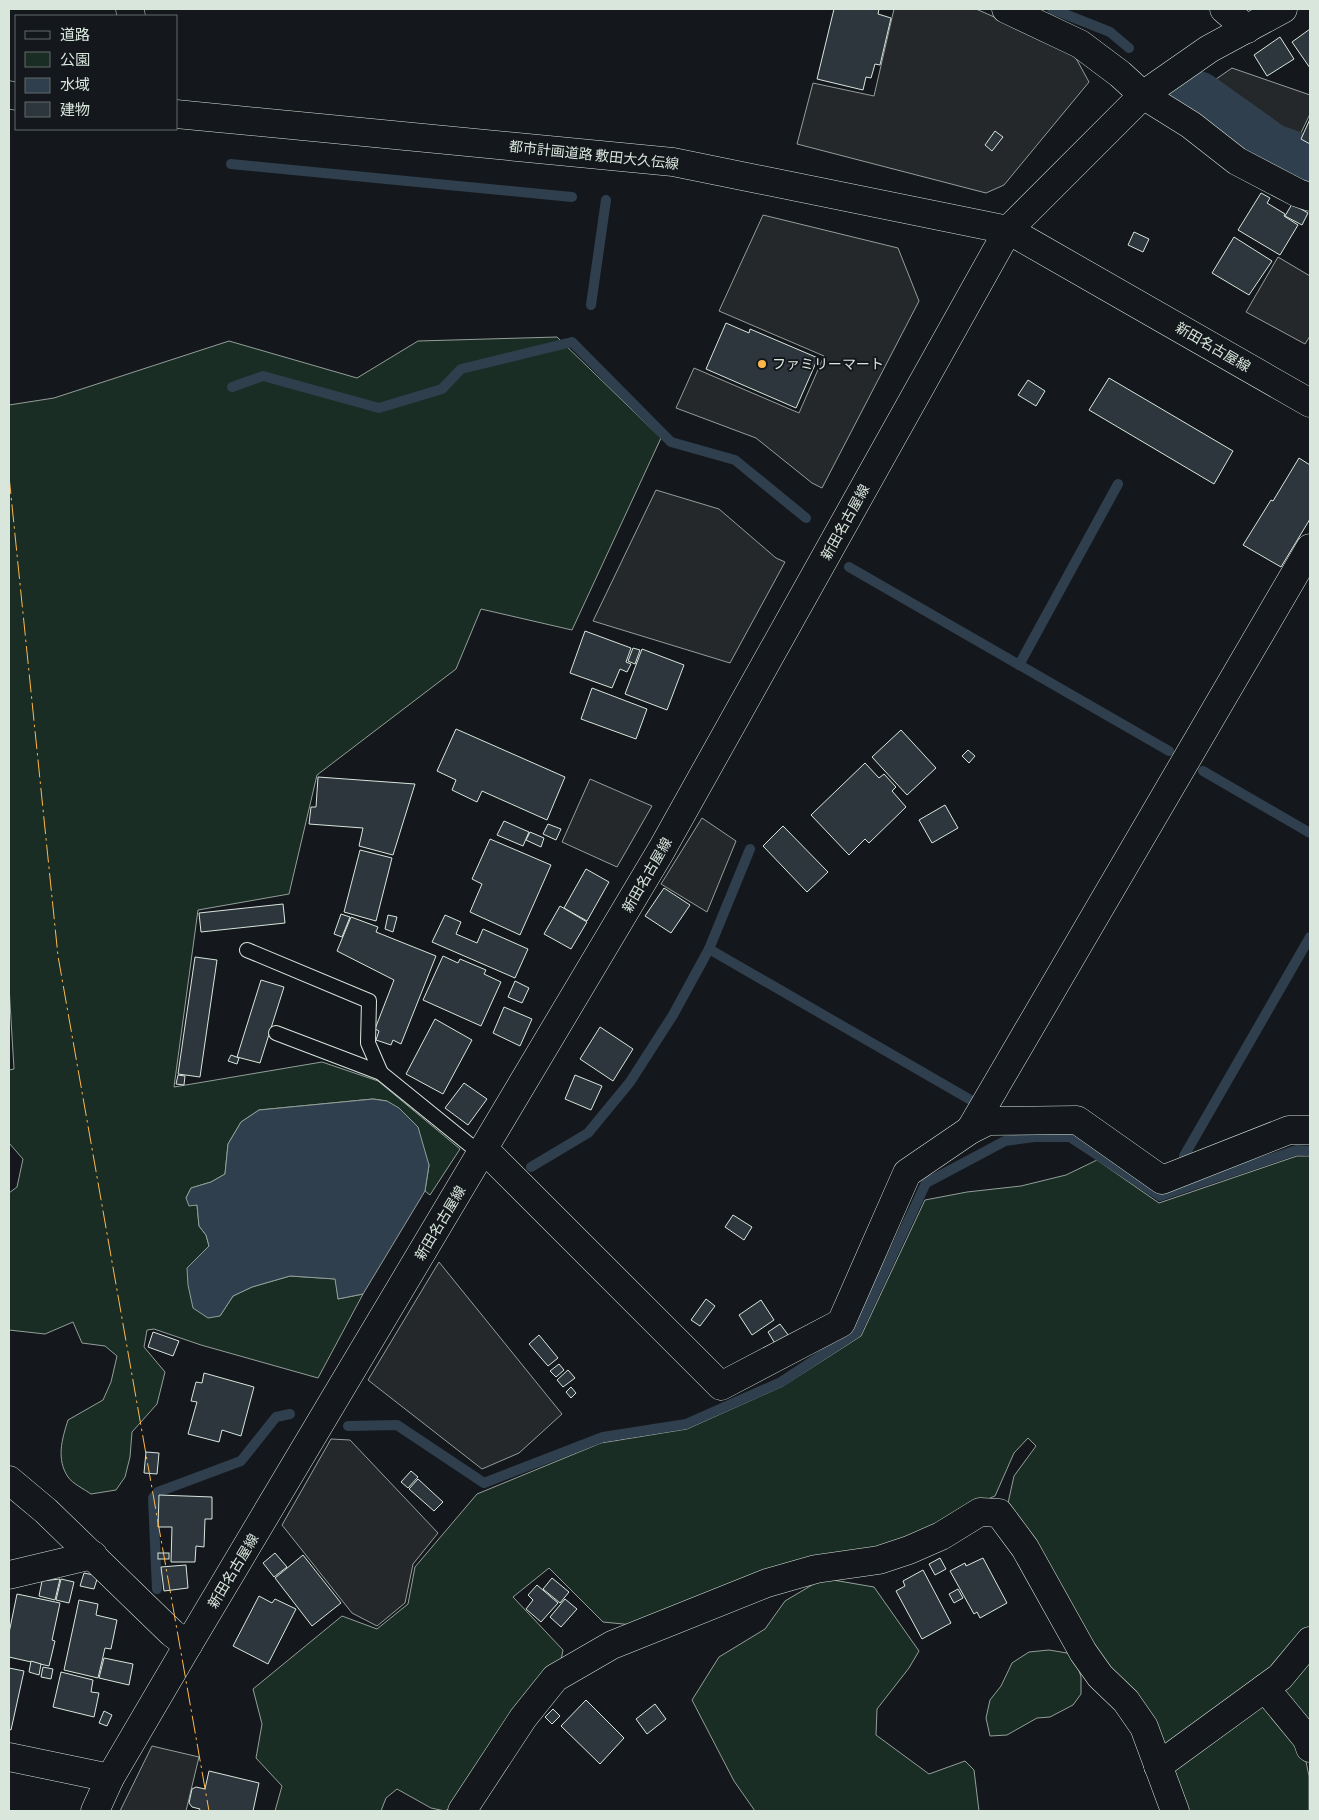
<svg xmlns="http://www.w3.org/2000/svg" width="1319" height="1820" font-family="'Source Sans 3','Noto Sans JP',sans-serif">
  <rect width="100%" height="100%" fill="#14181c"/>
  <g fill="#1a2d24" stroke="#939e99">
    <path d="M557,337l104,101 -89,192 -91,-21 -25,60 -139,106 -28,119 -91,16 -24,177 148,-25 56,19 82,68 -30,46 -5,-4 4,-26 -42,-64 -14,-2 -114,11 -18,12 -13,22 -3,30 -14,8 -20,6 -5,10 11,7 2,21 7,9 3,11 -21,22 32,48 13,-20 19,-9 38,-11 46,3 2,20 25,-5 -45,84 -117,-33 -47,-16 -7,1 -3,17 21,25 -8,32 -25,28 -2,25 -5,20 -9,13 -25,4c-7,-5 -18,-10 -23,-17 -12,-18 -6,-38 0,-57l35,-20 8,-18 6,-26 -12,-10 -23,-3 -9,-21 -28,12 -36,-4v-137l8,-6 6,-28 -14,-16v-73l5,-1 -5,-83v-581l45,-7 175,-57 128,37 61,-37z"/>
    <polygon points="1297,1156 1310,1156 1310,1630 1275,1672 1163,1752 1006,1512 1014,1476 1036,1446 1028,1438 1014,1453 995,1496 976,1504 943,1527 633,1625 603,1622 549,1568 513,1597 563,1650 561,1660 456,1805 445,1811 431,1808 397,1789 386,1798 381,1811 275,1811 282,1786 256,1758 262,1724 253,1689 342,1616 377,1629 408,1604 415,1567 477,1494 601,1443 687,1429 783,1386 861,1336 925,1200 967,1192 1021,1186 1066,1175 1097,1160 1159,1203"/>
    <polygon points="833,1580 874,1587 919,1651 909,1668 877,1709 876,1735 929,1774 965,1761 974,1770 979,1811 755,1811 734,1781 692,1700 719,1657 765,1629 785,1601 817,1582"/>
    <polygon points="1049,1650 1067,1653 1076,1660 1081,1677 1081,1694 1073,1705 1050,1717 1037,1718 1007,1735 990,1736 986,1718 990,1700 1001,1686 1012,1663 1029,1652"/>
    <polygon points="1310,1652 1310,1732 1274,1689"/>
    <polygon points="1264,1696 1303,1747 1309,1776 1309,1811 1186,1811 1169,1768"/>
  </g>
  <g fill="#24282b" stroke="#939e99">
    <polygon points="894,9 976,9 1072,51 1089,82 1004,185 986,193 797,144 813,83 874,96"/>
    <polygon points="1232,68 1310,95 1310,114 1299,137 1241,114 1206,86"/>
    <polygon points="763,215 898,248 919,301 822,488 812,483 756,438 676,408 694,368 799,413 824,356 719,311"/>
    <polygon points="1278,257 1310,276 1310,336 1305,344 1246,312"/>
    <polygon points="656,490 719,509 776,558 785,562 730,663 593,621"/>
    <polygon points="590,779 652,806 617,867 562,842"/>
    <polygon points="702,818 736,841 707,912 661,884"/>
    <polygon points="439,1262 562,1414 519,1453 482,1469 368,1380"/>
    <polygon points="331,1439 350,1440 438,1533 413,1564 405,1603 377,1626 352,1613 282,1525"/>
    <polygon points="152,1746 199,1757 186,1811 120,1811"/>
  </g>
  <polygon fill="#2f3f4d" stroke="#939e99" points="373,1099 387,1101 399,1108 418,1127 429,1165 425,1191 363,1294 338,1299 335,1279 290,1276 252,1287 233,1296 220,1316 208,1318 193,1308 188,1285 187,1268 209,1246 206,1235 199,1226 197,1205 189,1206 186,1198 191,1188 211,1182 225,1174 228,1144 241,1122 259,1110"/>
  <g fill="none" stroke-linecap="round" stroke-linejoin="round">
    <g stroke="#2f3f4d" stroke-width="10">
      <polyline points="1052,9 1110,32 1129,48"/>
      <polyline points="231,164 572,197"/>
      <polyline points="591,305 606,200"/>
      <polyline points="232,387 263,376 379,408 442,389 461,369 572,342 671,442 735,460 806,518"/>
      <polyline points="849,567 1169,751"/>
      <polyline points="1019,665 1118,484"/>
      <polyline points="1203,771 1310,833"/>
      <polyline points="709,949 969,1099"/>
      <polyline points="1184,1156 1310,937"/>
      <polyline points="531,1167 588,1133 630,1082 673,1015 709,949 750,849"/>
      <polyline points="348,1426 397,1425 484,1483 603,1437 686,1424 781,1382 856,1333 926,1183 1005,1141 1034,1137 1070,1137 1160,1196 1297,1150 1310,1151"/>
      <polyline points="157,1589 153,1498 158,1492 241,1461 276,1417 290,1414"/>
    </g>
    <polyline stroke="#2f3f4d" stroke-width="58" points="1197,100 1270,152 1310,166"/>
  </g>
  <g fill="#2c363c" stroke="#d8e6dc">
    <polygon points="834,9 879,9 878,14 891,18 880,65 875,64 871,78 866,77 863,90 817,79"/>
    <polygon points="1310,29 1310,68 1292,42"/>
    <polygon points="1280,37 1294,59 1267,76 1254,55"/>
    <polygon points="1310,119 1310,144 1301,139"/>
    <polygon points="995,131 1003,137 992,151 985,145"/>
    <polygon points="1261,193 1270,198 1267,203 1285,214 1284,216 1298,225 1280,255 1238,230"/>
    <polygon points="1292,204 1308,213 1302,225 1285,216"/>
    <polygon points="1134,232 1149,239 1143,252 1128,245"/>
    <polygon points="1234,237 1272,261 1249,295 1212,273"/>
    <polygon points="726,323 749,333 750,329 818,358 796,408 706,369"/>
    <polygon points="1109,378 1233,451 1214,484 1089,410"/>
    <polygon points="1028,380 1045,391 1036,406 1018,395"/>
    <polygon points="1299,458 1310,465 1310,519 1281,567 1243,545 1271,500 1273,501"/>
    <polygon points="585,631 631,648 626,662 631,664 627,672 620,669 612,688 570,673"/>
    <polygon points="633,648 640,650 635,664 628,661"/>
    <polygon points="642,649 684,665 667,710 625,694"/>
    <polygon points="592,688 647,709 636,739 581,719"/>
    <polygon points="456,729 565,777 547,820 482,791 477,802 452,790 456,780 437,771"/>
    <polygon points="901,730 936,768 907,795 872,757"/>
    <polygon points="968,750 975,756 969,763 962,756"/>
    <polygon points="865,763 879,778 884,774 896,787 892,791 906,807 869,843 865,839 849,855 811,815"/>
    <polygon points="318,777 415,784 393,855 359,846 363,828 309,824 311,807 316,807"/>
    <polygon points="945,805 958,828 932,843 919,820"/>
    <polygon points="504,821 529,832 523,846 497,835"/>
    <polygon points="548,824 561,829 556,840 543,834"/>
    <polygon points="783,826 828,872 807,892 763,846"/>
    <polygon points="530,832 544,838 541,847 526,840"/>
    <polygon points="490,839 551,865 520,935 470,912 482,884 472,879"/>
    <polygon points="360,850 392,858 376,921 344,912"/>
    <polygon points="586,869 609,882 587,921 564,908"/>
    <polygon points="664,888 690,905 671,933 645,916"/>
    <polygon points="283,904 285,923 201,932 199,913"/>
    <polygon points="560,906 587,922 571,949 544,934"/>
    <polygon points="341,914 350,917 342,937 334,934"/>
    <polygon points="388,915 397,917 393,932 385,929"/>
    <polygon points="445,915 461,922 456,934 477,943 483,929 528,949 515,978 432,942"/>
    <polygon points="351,917 378,927 376,932 436,956 401,1044 393,1040 391,1045 376,1040 379,1031 375,1029 394,980 337,951"/>
    <polygon points="443,956 458,963 460,959 486,970 484,974 501,982 481,1026 423,1000"/>
    <polygon points="195,957 217,960 200,1077 178,1074"/>
    <polygon points="261,980 284,987 260,1063 237,1057"/>
    <polygon points="515,981 529,988 522,1003 508,997"/>
    <polygon points="504,1007 532,1019 520,1046 493,1033"/>
    <polygon points="435,1019 472,1040 443,1094 406,1074"/>
    <polygon points="600,1027 633,1049 613,1081 580,1059"/>
    <polygon points="231,1055 239,1058 237,1064 228,1061"/>
    <polygon points="178,1075 185,1076 184,1085 176,1084"/>
    <polygon points="575,1075 602,1086 591,1110 565,1099"/>
    <polygon points="464,1083 487,1099 468,1125 445,1108"/>
    <polygon points="733,1215 752,1227 744,1240 725,1227"/>
    <polygon points="706,1299 715,1306 700,1326 691,1320"/>
    <polygon points="761,1300 774,1320 752,1335 739,1315"/>
    <polygon points="780,1324 789,1336 776,1345 768,1332"/>
    <polygon points="153,1332 179,1341 173,1356 148,1347"/>
    <polygon points="539,1335 558,1358 548,1366 529,1344"/>
    <polygon points="559,1364 564,1370 556,1377 550,1371"/>
    <polygon points="568,1370 575,1378 563,1387 557,1380"/>
    <polygon points="204,1373 254,1387 241,1436 222,1430 219,1442 188,1434 197,1402 191,1401 196,1382 202,1383"/>
    <polygon points="571,1387 576,1393 571,1398 566,1392"/>
    <polygon points="146,1452 159,1453 157,1474 144,1473"/>
    <polygon points="411,1471 418,1477 408,1488 401,1482"/>
    <polygon points="418,1479 443,1502 434,1511 409,1489"/>
    <polygon points="159,1495 212,1497 212,1519 205,1519 204,1547 196,1546 195,1562 171,1562 172,1527 158,1527"/>
    <rect x="158" y="1553" width="11" height="6"/>
    <polygon points="275,1553 287,1567 274,1577 263,1563"/>
    <polygon points="303,1555 341,1603 312,1626 275,1578"/>
    <polygon points="940,1558 946,1569 935,1575 929,1564"/>
    <polygon points="983,1558 1007,1603 980,1618 977,1612 974,1614 950,1571 965,1563 966,1566"/>
    <polygon points="186,1565 188,1588 164,1591 161,1567"/>
    <polygon points="923,1570 951,1623 922,1639 896,1591 905,1586 903,1581"/>
    <polygon points="84,1573 98,1576 94,1589 80,1586"/>
    <polygon points="552,1578 569,1592 560,1603 543,1589"/>
    <polygon points="60,1579 55,1600 39,1596 42,1581"/>
    <polygon points="61,1579 74,1582 69,1603 56,1600"/>
    <polygon points="537,1585 558,1603 541,1622 526,1609 533,1600 528,1595"/>
    <polygon points="958,1589 963,1598 954,1603 949,1594"/>
    <polygon points="17,1594 60,1603 52,1640 55,1641 49,1666 9,1657 9,1633"/>
    <polygon points="259,1596 272,1603 275,1599 296,1609 268,1664 233,1646"/>
    <polygon points="565,1599 577,1609 561,1627 550,1617"/>
    <polygon points="79,1600 98,1604 96,1615 117,1620 111,1649 105,1648 98,1678 64,1670"/>
    <polygon points="104,1658 133,1664 129,1685 99,1678"/>
    <polygon points="31,1661 41,1664 39,1675 29,1672"/>
    <polygon points="43,1667 53,1669 51,1679 41,1677"/>
    <polygon points="9,1668 24,1671 11,1730 9,1729"/>
    <polygon points="61,1672 93,1680 91,1692 99,1693 94,1717 53,1707"/>
    <polygon points="586,1700 624,1738 600,1764 561,1726"/>
    <polygon points="655,1704 666,1719 647,1734 636,1719"/>
    <polygon points="553,1709 560,1716 552,1724 545,1717"/>
    <polygon points="104,1711 112,1715 107,1726 99,1723"/>
    <polygon points="209,1771 259,1783 253,1811 199,1811 200,1809 192,1807 189,1803 192,1789 196,1787 205,1789"/>
  </g>
  <g fill="none" stroke-linecap="round" stroke-linejoin="round">
    <g stroke="#d8e6dc" stroke-width="16">
      <g id="service">
        <polyline points="247,950 369,1001 368,1043 381,1073"/>
        <polyline points="276,1033 381,1073 481,1154"/>
      </g>
    </g>
    <g stroke="#d8e6dc" stroke-width="29">
      <g id="minor">
        <polyline points="1006,9 1080,44 1120,74 1143,95 1191,125 1237,161 1298,193 1310,197"/>
        <polyline points="1224,9 1247,29"/>
        <polyline points="970,1130 1310,548"/>
        <polyline points="484,1149 721,1386 841,1323 907,1173 970,1130 988,1121 1077,1120 1162,1180 1289,1130 1310,1130"/>
        <polyline points="9,1480 46,1511 172,1633 188,1645"/>
        <polyline points="9,1575 93,1555"/>
        <polyline points="1265,1688 1307,1739 1310,1748"/>
        <polyline points="9,1757 110,1778"/>
        <polyline points="1158,1766 1280,1677 1310,1641"/>
        <polyline points="462,1811 523,1718 555,1678 612,1645 767,1583 816,1569 879,1560 909,1550 941,1536 980,1512 999,1513 1025,1548 1083,1652 1100,1676 1126,1701 1144,1727 1175,1811"/>
      </g>
    </g>
    <g stroke="#d8e6dc" stroke-width="29">
      <g id="tertiary">
        <polyline points="130,9 131,16"/>
        <polyline points="9,95 16,96"/>
        <polyline points="176,114 673,162 1008,230 1143,95 1209,49 1283,9"/>
      </g>
    </g>
    <g stroke="#d8e6dc" stroke-width="29">
      <polyline id="secondary" points="95,1811 110,1778 188,1645 662,849 1008,230 1310,403"/>
    </g>
    <use href="#service" stroke="#14181c" stroke-width="14"/>
    <use href="#minor" stroke="#14181c" stroke-width="28"/>
    <use href="#tertiary" stroke="#14181c" stroke-width="28"/>
    <use href="#secondary" stroke="#14181c" stroke-width="28"/>
    <polyline stroke="#ffb74d" stroke-width="1" stroke-dasharray="18 4 2.5 4" stroke-linecap="butt" points="9,476 58,956 209,1811"/>
  </g>
  <circle fill="#ffb74d" stroke="#14181c" stroke-width="2" cx="762" cy="364" r="5"/>
  <g text-anchor="middle" stroke-width="4" stroke-linejoin="round" paint-order="stroke">
    <g font-size="14" fill="#d8e6dc" stroke="#14181c">
      <text transform="translate(594 155) rotate(6)" y="5">都市計画道路 敷田大久伝線</text>
      <text transform="translate(1213 347) rotate(30)" y="5">新田名古屋線</text>
      <text transform="translate(845 522) rotate(-61)" y="5">新田名古屋線</text>
      <text transform="translate(647 875) rotate(-60)" y="5">新田名古屋線</text>
      <text transform="translate(440 1223) rotate(-59)" y="5">新田名古屋線</text>
      <text transform="translate(233 1571) rotate(-59)" y="5">新田名古屋線</text>
    </g>
    <g font-size="14" fill="#d8e6dc" stroke="#14181c" text-anchor="start">
      <text x="772" y="369">ファミリーマート</text>
    </g>
  </g>
  <rect width="1319" height="1820" fill="none" stroke="#d8e6dc" stroke-width="20"/>
  <rect x="15" y="15" width="162" height="115" fill="#14181c" stroke="#626a69"/>
  <rect x="25" y="31" width="25" height="8" fill="#14181c" stroke="#626a69"/>
  <text x="60" y="40" font-size="15" fill="#d8e6dc">道路</text>
  <rect x="25" y="52" width="25" height="15" fill="#1a2d24" stroke="#626a69"/>
  <text x="60" y="65" font-size="15" fill="#d8e6dc">公園</text>
  <rect x="25" y="78" width="25" height="15" fill="#2f3f4d" stroke="#626a69"/>
  <text x="60" y="90" font-size="15" fill="#d8e6dc">水域</text>
  <rect x="25" y="102" width="25" height="15" fill="#2c363c" stroke="#626a69"/>
  <text x="60" y="115" font-size="15" fill="#d8e6dc">建物</text>
</svg>
